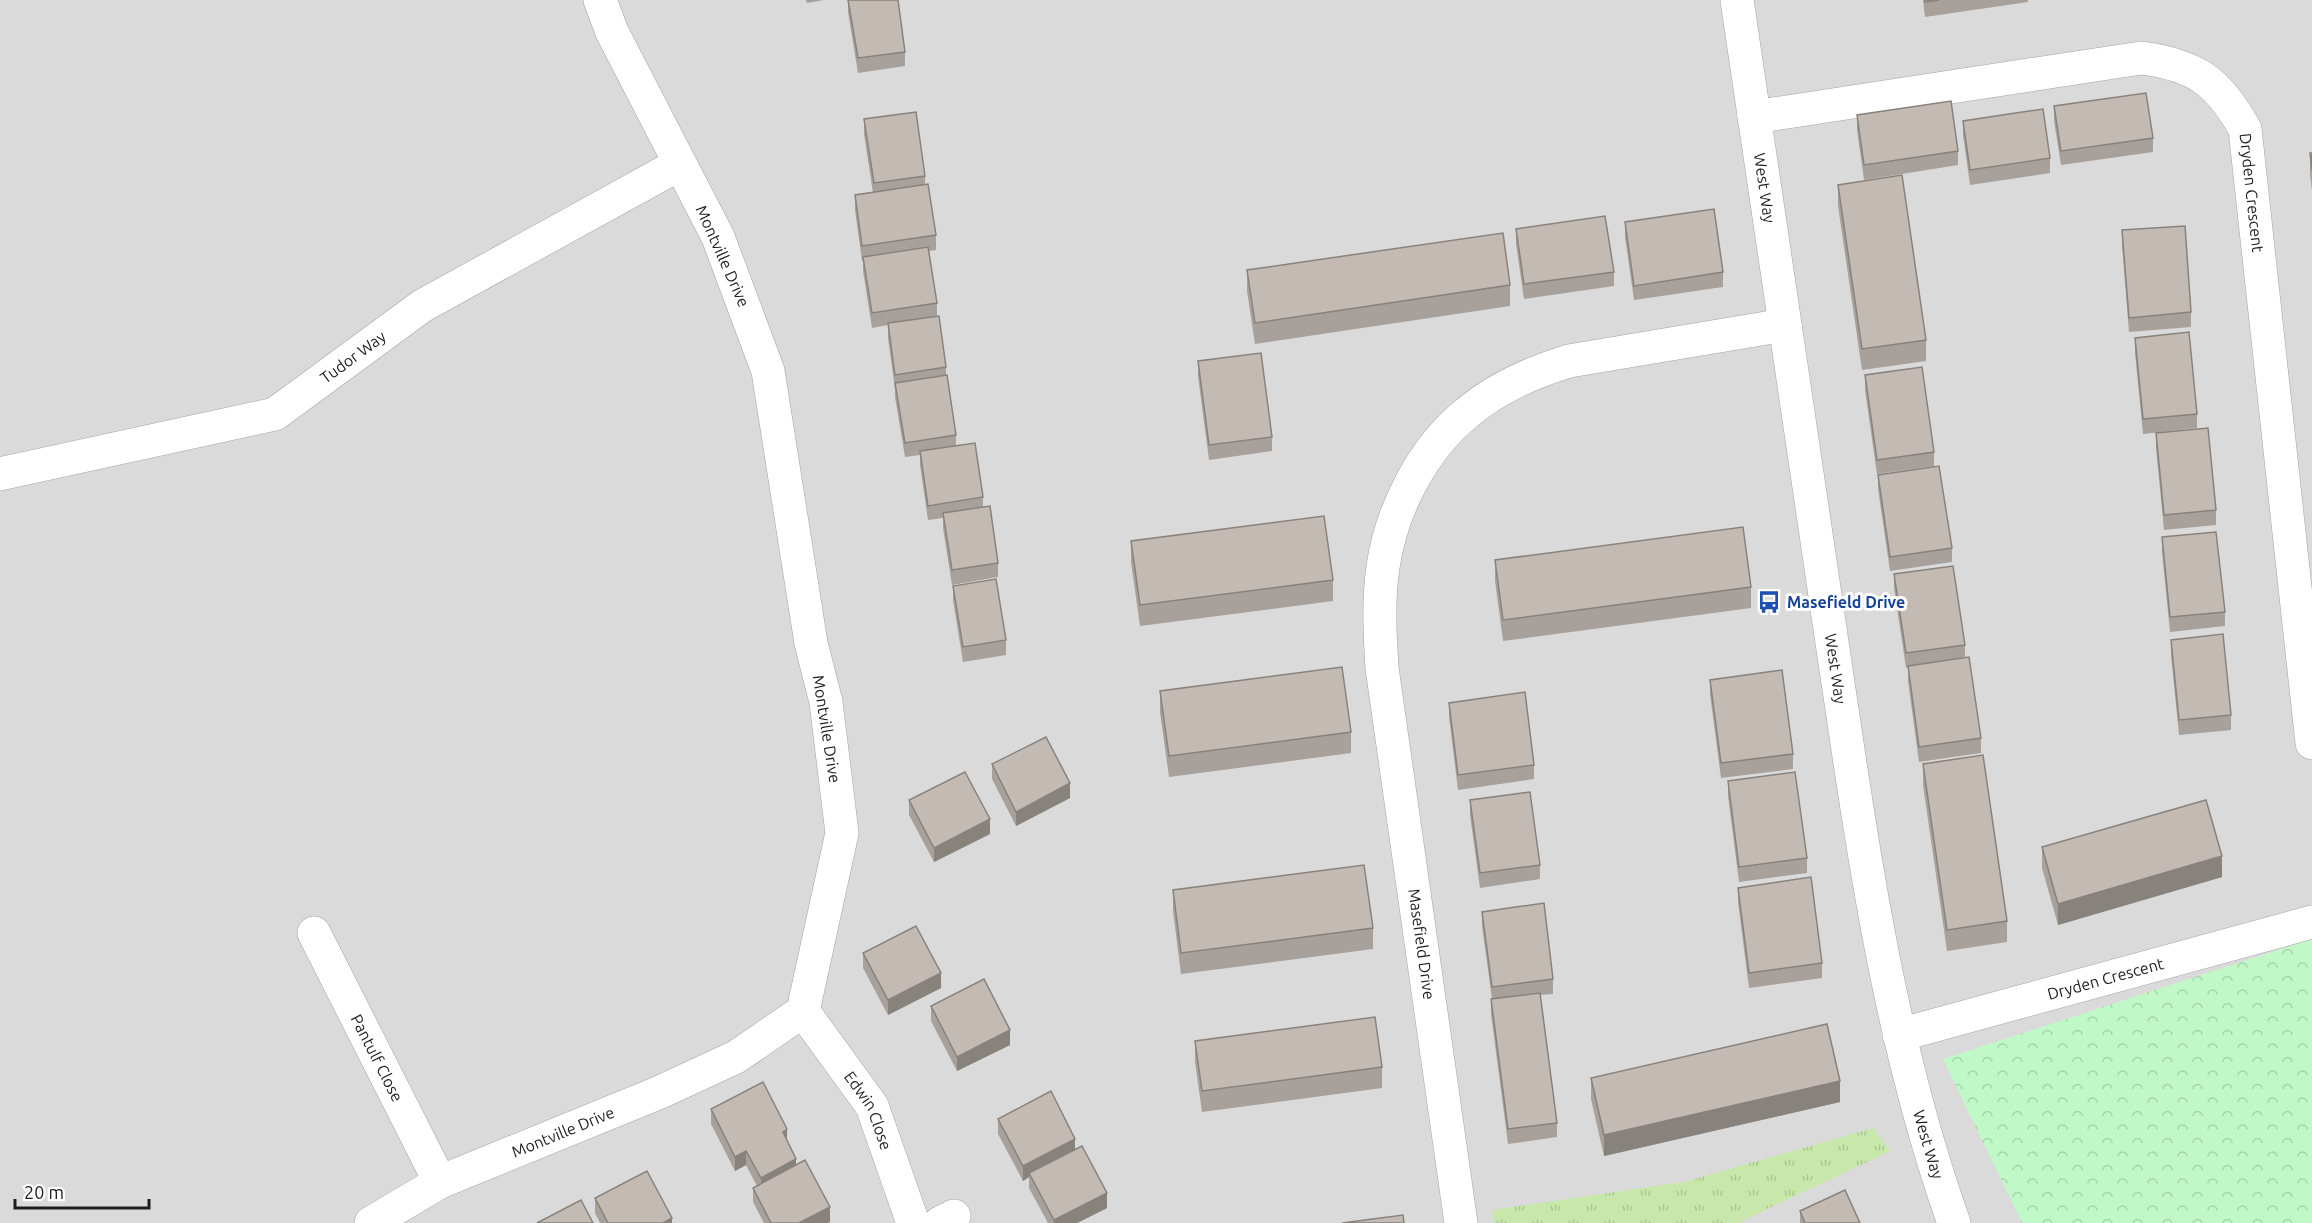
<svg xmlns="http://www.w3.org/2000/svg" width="2312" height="1223" font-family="Ubuntu,sans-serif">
  <defs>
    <pattern id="grass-tufts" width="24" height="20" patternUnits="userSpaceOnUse" patternTransform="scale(1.5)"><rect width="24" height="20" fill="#c7e8aa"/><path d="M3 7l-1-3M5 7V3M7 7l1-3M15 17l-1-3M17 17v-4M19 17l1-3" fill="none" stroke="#aac792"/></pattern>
    <pattern id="park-crowns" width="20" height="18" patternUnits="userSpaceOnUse" patternTransform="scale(1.5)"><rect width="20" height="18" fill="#c1f8c7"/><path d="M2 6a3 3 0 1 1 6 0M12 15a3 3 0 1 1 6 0" fill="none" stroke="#a5d4aa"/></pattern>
  </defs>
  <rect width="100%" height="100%" fill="#eeebe4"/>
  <rect fill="#dbdada" x="0" y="0" width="2312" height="1223"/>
  <polygon fill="url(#grass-tufts)" points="1873,1128 1890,1151 1738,1223 1494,1223 1492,1210 1684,1182"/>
  <polygon fill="url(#park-crowns)" points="2312,939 2312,1223 2022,1223 1943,1059"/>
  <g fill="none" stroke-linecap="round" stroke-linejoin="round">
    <g stroke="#a4a4a4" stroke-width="34">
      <g id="minor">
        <path id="s1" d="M1737,0c32,216 64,433 96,649 29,194 55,389 121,574"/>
        <path id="s2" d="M1754,117l387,-59c55,7 77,23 104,71l67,614"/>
        <path id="s3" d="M0,474l275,-60 147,-108 256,-141"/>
        <path id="s4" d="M314,933l126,249"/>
        <path id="s5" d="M803,1011l69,95 41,117"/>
        <path id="s6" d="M1899,1035l413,-113"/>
        <path id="s7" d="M371,1223l69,-41 218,-89 78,-36 67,-46 39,-178 -16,-131 -15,-59 -43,-272 -50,-134 -106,-205 -12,-32"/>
        <polyline points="940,1223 954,1216"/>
        <path d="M1461,1223l-79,-555c-2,-33 -4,-67 1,-101 8,-56 39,-118 84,-154 29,-25 66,-41 102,-52l216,-36"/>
      </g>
    </g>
    <use href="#minor" stroke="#fff" stroke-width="33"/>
  </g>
  <g fill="#a8a09a">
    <polygon points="806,0 824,0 807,3"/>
    <polygon points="848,0 905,52 905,66 858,73 848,12"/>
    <polygon points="1923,0 2028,0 2028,2 1925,17"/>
    <polygon points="2054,106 2153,138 2153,152 2061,165 2054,121"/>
    <polygon points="1857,115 1958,151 1958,165 1864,180 1857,130"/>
    <polygon points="864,119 925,176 925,185 936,235 936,250 929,251 937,303 937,316 946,367 946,375 956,435 956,445 983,497 983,507 998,563 998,577 952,585 943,528 943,518 928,520 920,465 920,455 905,457 895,397 895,389 888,338 888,325 872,328 863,271 863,261 862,261 855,210 855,195 873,193 864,134"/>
    <polygon points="1963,121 2050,158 2050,173 1970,185 1963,135"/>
    <polygon points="2310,153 2312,153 2312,191 2310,174"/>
    <polygon points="1838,185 1926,340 1926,361 1862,370 1838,206"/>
    <polygon points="1625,222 1723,272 1723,287 1634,300 1625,237"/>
    <polygon points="1516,229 1614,272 1614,286 1524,299 1516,244"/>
    <polygon points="2122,230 2191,312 2191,327 2129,332 2122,245"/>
    <polygon points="1247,270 1510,285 1510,306 1255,344 1247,291"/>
    <polygon points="2135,338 2197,414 2197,428 2143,434 2135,353"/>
    <polygon points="1198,361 1272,437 1272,451 1209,460 1198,376"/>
    <polygon points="1865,375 1934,452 1934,466 1877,474 1865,390"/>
    <polygon points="2156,433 2216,510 2216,525 2164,530 2156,448"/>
    <polygon points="1878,475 1952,548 1952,562 1890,571 1878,489"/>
    <polygon points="2162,537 2225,612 2225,626 2170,632 2162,552"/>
    <polygon points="1131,541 1333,580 1333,601 1140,626 1131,562"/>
    <polygon points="1495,560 1751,587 1751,608 1503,641 1495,581"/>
    <polygon points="1894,574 1965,645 1965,658 1981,738 1981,753 1919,762 1908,681 1908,667 1906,668 1894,588"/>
    <polygon points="953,586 1006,640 1006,655 963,662 953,600"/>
    <polygon points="2171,640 2231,715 2231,730 2179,735 2171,655"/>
    <polygon points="1710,680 1793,754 1793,769 1721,778 1710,694"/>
    <polygon points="1160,691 1351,732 1351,753 1169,777 1160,712"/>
    <polygon points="1449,703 1534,765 1534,779 1458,790 1449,717"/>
    <polygon points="992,764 1070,798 1016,826 992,779"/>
    <polygon points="1923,764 2007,921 2007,942 1947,951 1923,785"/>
    <polygon points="1728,781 1807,858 1807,873 1739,882 1728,796"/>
    <polygon points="909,800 990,834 934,862 909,815"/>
    <polygon points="1470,800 1540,865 1540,879 1480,888 1470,815"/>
    <polygon points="2042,847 2222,877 2058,925 2042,868"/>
    <polygon points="1738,888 1822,963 1822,978 1749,988 1738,902"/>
    <polygon points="1173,890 1373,928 1373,949 1181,974 1173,911"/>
    <polygon points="1482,912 1553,979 1553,994 1540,995 1557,1123 1557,1137 1508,1144 1491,1014 1491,999 1492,999 1482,926"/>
    <polygon points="863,953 941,988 888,1015 863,968"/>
    <polygon points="931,1006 1010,1045 957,1071 931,1021"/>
    <polygon points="1195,1041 1382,1067 1382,1088 1202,1112 1195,1062"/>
    <polygon points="1591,1078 1840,1102 1604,1156 1591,1099"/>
    <polygon points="711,1109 787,1142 796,1165 830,1222 827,1223 764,1223 753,1202 753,1188 757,1186 746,1165 735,1171 711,1124"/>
    <polygon points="998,1119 1075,1149 1107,1208 1077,1223 1048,1223 1029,1188 1029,1177 1023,1181 998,1134"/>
    <polygon points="595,1198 672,1223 600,1223 595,1213"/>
    <polygon points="1800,1211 1860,1223 1800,1223"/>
  </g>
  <g fill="#88827d">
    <polygon points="1070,783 1070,798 1016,826 1016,812"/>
    <polygon points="990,819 990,834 934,862 934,848"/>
    <polygon points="2222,856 2222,877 2058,925 2058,904"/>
    <polygon points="941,973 941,988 888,1015 888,1000"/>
    <polygon points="1010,1030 1010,1045 957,1071 957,1057"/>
    <polygon points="1840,1081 1840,1102 1604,1156 1604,1135"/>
    <polygon points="787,1129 787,1144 783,1132"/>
    <polygon points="1075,1139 1075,1154 1029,1173 1029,1177 1023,1181 1023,1166"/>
    <polygon points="746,1151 746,1165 735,1171 735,1157"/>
    <polygon points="796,1159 796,1173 761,1193 761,1178"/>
    <polygon points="1107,1193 1107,1208 1077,1223 1054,1223 1054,1220"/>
    <polygon points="830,1207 830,1222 827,1223 799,1223"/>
    <polygon points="672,1218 672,1223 663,1223"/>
  </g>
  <g fill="#c3bab3" stroke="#88827d" stroke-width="1.5">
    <polygon points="848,0 898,0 905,52 858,58"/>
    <polygon points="1925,0 1939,0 1925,2"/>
    <polygon points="2146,93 2153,138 2061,151 2054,106"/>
    <polygon points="1951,101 1958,151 1864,165 1857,115"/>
    <polygon points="2043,109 2050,158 1970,170 1963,121"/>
    <polygon points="916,112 925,176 874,183 864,119"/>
    <polygon points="2310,153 2312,153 2312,170"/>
    <polygon points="1902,175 1926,340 1862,349 1838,185"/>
    <polygon points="928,184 936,235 862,246 855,195"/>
    <polygon points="1714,209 1723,272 1634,286 1625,222"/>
    <polygon points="1605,216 1614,272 1524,284 1516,229"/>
    <polygon points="2185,226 2191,312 2129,318 2122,230"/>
    <polygon points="1503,233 1510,285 1255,323 1247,270"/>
    <polygon points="928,247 937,303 872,313 863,257"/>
    <polygon points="939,316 946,367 895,375 888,323"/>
    <polygon points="2189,332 2197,414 2143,419 2135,338"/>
    <polygon points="1261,353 1272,437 1209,445 1198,361"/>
    <polygon points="1922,367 1934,452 1877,460 1865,375"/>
    <polygon points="947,375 956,435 905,443 895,383"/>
    <polygon points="2208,428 2216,510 2164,515 2156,433"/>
    <polygon points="975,443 983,497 928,506 920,451"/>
    <polygon points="1939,466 1952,548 1890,557 1878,475"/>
    <polygon points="990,506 998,563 952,570 943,513"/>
    <polygon points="1324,516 1333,580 1140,605 1131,541"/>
    <polygon points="1743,527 1751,587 1503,620 1495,560"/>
    <polygon points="2216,532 2225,612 2170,617 2162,537"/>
    <polygon points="1953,566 1965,645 1906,653 1894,574"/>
    <polygon points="996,579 1006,640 963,647 953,586"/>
    <polygon points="2223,634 2231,715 2179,720 2171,640"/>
    <polygon points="1969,657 1981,738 1919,747 1908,666"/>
    <polygon points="1342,667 1351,732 1169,756 1160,691"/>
    <polygon points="1782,670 1793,754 1721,763 1710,680"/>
    <polygon points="1525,692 1534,765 1458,775 1449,703"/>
    <polygon points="1046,737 1070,783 1016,812 992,764"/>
    <polygon points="1983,755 2007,921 1947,930 1923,764"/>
    <polygon points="965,772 990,819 934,848 909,800"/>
    <polygon points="1795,772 1807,858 1739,867 1728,781"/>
    <polygon points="1530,792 1540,865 1480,873 1470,800"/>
    <polygon points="2206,800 2222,856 2058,904 2042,847"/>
    <polygon points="1364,865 1373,928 1181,953 1173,890"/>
    <polygon points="1811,877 1822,963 1749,973 1738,888"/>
    <polygon points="1544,903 1553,979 1492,987 1482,912"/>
    <polygon points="916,926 941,973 888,1000 863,953"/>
    <polygon points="984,979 1010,1030 957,1057 931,1006"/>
    <polygon points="1540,993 1557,1123 1508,1129 1491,999"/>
    <polygon points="1375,1017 1382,1067 1202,1091 1195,1041"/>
    <polygon points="1827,1024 1840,1081 1604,1135 1591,1078"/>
    <polygon points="763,1082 787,1129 783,1132 796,1159 761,1178 746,1151 735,1157 711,1109"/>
    <polygon points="1051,1091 1075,1139 1023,1166 998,1119"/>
    <polygon points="1082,1146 1107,1193 1054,1220 1029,1173"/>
    <polygon points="805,1160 830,1207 799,1223 771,1223 753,1188"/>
    <polygon points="647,1171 672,1218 663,1223 608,1223 595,1198"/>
    <polygon points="1845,1190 1860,1223 1805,1223 1800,1211"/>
    <polygon points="581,1200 593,1223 537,1223"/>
    <polygon points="1403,1215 1404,1223 1342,1223"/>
  </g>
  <defs>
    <g id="bus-bare" transform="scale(1.8)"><path d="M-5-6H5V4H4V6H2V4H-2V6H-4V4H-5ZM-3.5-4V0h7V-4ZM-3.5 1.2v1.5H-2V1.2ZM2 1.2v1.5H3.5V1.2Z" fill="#1a4fb4" stroke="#fff" stroke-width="2.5" paint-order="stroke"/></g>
  </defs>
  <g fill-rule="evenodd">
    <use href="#bus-bare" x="1769" y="602"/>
  </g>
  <g text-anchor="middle" stroke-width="6" stroke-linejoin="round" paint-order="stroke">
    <g font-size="16" fill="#1d1d1d" stroke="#fff">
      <text dy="6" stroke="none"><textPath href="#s1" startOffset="190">West Way</textPath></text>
      <text dy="6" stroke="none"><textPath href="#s2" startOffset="588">Dryden Crescent</textPath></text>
      <text transform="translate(723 256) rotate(66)" y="6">Montville Drive</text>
      <text dy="6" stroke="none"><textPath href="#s3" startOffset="378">Tudor Way</textPath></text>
      <text dy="6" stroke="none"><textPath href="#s1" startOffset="676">West Way</textPath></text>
      <text transform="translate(827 729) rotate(81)" y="6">Montville Drive</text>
      <text transform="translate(1422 944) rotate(82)" y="6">Masefield Drive</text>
      <text dy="6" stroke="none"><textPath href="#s6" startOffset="214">Dryden Crescent</textPath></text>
      <text dy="6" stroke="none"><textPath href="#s4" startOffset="140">Pantulf Close</textPath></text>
      <text dy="6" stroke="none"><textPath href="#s5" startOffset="120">Edwin Close</textPath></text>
      <text dy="6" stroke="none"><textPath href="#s7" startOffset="213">Montville Drive</textPath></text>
      <text dy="6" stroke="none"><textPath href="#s1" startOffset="1161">West Way</textPath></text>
    </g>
    <g font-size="16" font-weight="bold" fill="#164399" stroke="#fff" text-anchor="start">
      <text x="1787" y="608">Masefield Drive</text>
    </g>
  </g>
  <path d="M15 1199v9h134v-9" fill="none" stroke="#1d1d1d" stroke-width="3"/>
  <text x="24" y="1199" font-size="18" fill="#1d1d1d" stroke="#ffffff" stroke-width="4.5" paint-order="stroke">20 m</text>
</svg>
